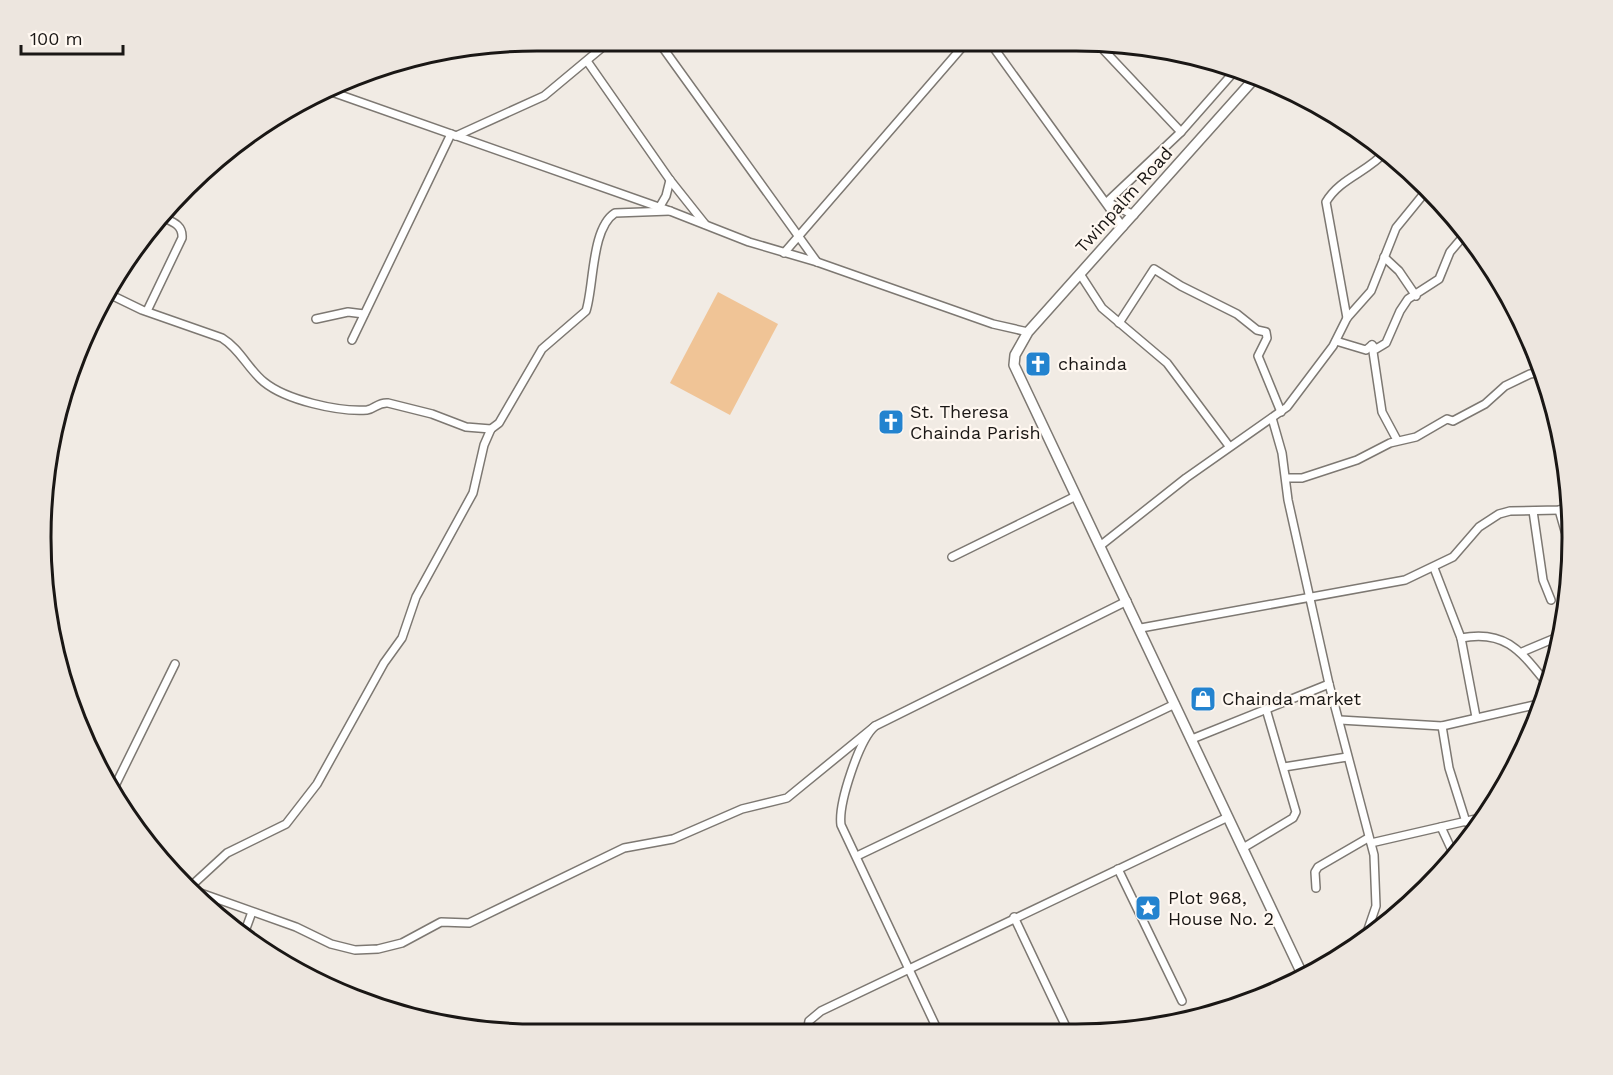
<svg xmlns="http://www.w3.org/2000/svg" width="1613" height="1075" font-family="'Work Sans',sans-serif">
  <rect width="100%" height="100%" fill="#f1ebe4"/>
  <polygon fill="#f0c496" points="718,292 778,324 730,415 670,383"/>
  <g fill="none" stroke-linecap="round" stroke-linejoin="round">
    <g stroke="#7d7872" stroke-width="10">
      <g id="minor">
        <polyline points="658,41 817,262"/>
        <polyline points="991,44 1123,227"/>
        <polyline points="1098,44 1181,132"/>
        <polyline points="587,61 670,180 705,224"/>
        <polyline points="329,91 670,211 749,242 817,262 993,324 1028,332"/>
        <polyline points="456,136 544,96 610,41"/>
        <polyline points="1107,202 1181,132 1233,73"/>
        <polyline points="1107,202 1134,215"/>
        <polyline points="659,208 666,196 670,180"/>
        <polyline points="784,253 965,44"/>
        <polyline points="1384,257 1399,271 1416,296"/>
        <polyline points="1080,274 1102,308 1167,363 1229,446"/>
        <path d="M109,294l33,16 80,28c18,11 26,31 42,44 22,18 74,30 103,28 8,-1 11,-8 21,-7l44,11 34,13 25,2"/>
        <path d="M147,311l35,-73c1,-13 -9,-16 -20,-21"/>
        <path d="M1347,318l-21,-116c14,-24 42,-30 59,-50"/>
        <polyline points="316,319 348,312 364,314"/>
        <polyline points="1119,323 1154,269 1181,286 1237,314 1257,330 1266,332 1267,338 1258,356 1281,412"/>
        <polyline points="352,340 451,134"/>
        <polyline points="1336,341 1366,350 1372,345 1376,349 1386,343 1400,311 1408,299 1439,279 1450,252 1467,232"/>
        <polyline points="1372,345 1382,412 1397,440"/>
        <polyline points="1272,418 1282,453 1288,500 1329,684 1374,855 1376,906 1364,941"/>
        <polyline points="1286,478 1302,478 1357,460 1390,443 1416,437 1447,419 1453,421 1485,404 1505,386 1530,374 1542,372"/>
        <polyline points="1559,510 1565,531 1570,536"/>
        <polyline points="1533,511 1543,580 1551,600"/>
        <polyline points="1100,546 1186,478 1287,407 1333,346 1347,318 1371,291 1396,228 1427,190"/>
        <polyline points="952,557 1076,496"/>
        <polyline points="1434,568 1461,638 1476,717"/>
        <polyline points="1141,628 1405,580 1453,557 1479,527 1499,514 1510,511 1559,510 1571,506"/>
        <path d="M1461,638c46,-9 61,15 88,48"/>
        <polyline points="1522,652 1560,636"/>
        <polyline points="1340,720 1442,726 1543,703"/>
        <polyline points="1442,726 1449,768 1466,822"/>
        <polyline points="1192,739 1329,684"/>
        <polyline points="1284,767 1347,757"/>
        <polyline points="112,792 175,664"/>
        <polyline points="1441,827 1455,857"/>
        <polyline points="1371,843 1484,817"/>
        <polyline points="1243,848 1293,818 1296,812 1266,709"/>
        <polyline points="857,856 1175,704"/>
        <polyline points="1118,869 1182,1001"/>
        <path d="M190,887l37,-34 59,-29 31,-40 67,-121 18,-25 14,-41 57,-104 11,-48 7,-16 8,-6 43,-74 44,-38c8,-24 5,-83 29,-98l55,-2"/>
        <polyline points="1316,888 1315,872 1318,867 1368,838"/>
        <polyline points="192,890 296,927 331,944 355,950 378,949 402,943 441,922 469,923 624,848 673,839 742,809 787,798 875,726"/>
        <polyline points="1014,917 1069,1033"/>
        <polyline points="244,934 252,912"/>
        <polyline points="807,1032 809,1021 821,1011 1228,817"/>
        <path d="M939,1033l-98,-208c-3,-21 18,-85 34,-99l252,-125"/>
      </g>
    </g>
    <g stroke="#7d7872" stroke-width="12">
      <polyline id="secondary" points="1254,79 1028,332 1015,355 1014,365 1304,978"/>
    </g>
    <use href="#minor" stroke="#fff" stroke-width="7"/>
    <use href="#secondary" stroke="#fff" stroke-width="9"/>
  </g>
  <defs>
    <g id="church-square" transform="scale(1.35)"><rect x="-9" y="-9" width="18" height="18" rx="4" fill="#2383cf" stroke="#fff8f1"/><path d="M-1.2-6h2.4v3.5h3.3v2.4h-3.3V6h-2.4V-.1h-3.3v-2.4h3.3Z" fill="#fff"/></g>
    <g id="shop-square" transform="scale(1.35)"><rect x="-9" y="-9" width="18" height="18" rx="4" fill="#2383cf" stroke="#fff8f1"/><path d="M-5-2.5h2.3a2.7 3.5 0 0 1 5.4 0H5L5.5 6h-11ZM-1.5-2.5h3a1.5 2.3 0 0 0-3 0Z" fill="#fff"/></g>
    <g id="sight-square" transform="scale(1.35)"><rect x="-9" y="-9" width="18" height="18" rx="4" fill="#2383cf" stroke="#fff8f1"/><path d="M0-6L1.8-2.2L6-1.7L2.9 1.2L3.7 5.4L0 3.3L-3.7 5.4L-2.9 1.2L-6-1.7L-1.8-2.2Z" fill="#fff"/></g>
  </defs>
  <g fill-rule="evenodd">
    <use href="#church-square" x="1038" y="364"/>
    <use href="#church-square" x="891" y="422"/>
    <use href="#shop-square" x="1203" y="699"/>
    <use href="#sight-square" x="1148" y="908"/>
  </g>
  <g text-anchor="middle" stroke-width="4.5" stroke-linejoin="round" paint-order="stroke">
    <g font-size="18" fill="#1a1715" stroke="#fff8f1">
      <text transform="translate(1124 200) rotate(-48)" y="6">Twinpalm Road</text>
    </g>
    <g font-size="18" fill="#1a1715" stroke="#fff8f1" text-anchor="start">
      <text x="1058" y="370">chainda</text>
      <text x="910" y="418">St. Theresa<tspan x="910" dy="21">Chainda Parish</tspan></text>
      <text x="1222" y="705">Chainda market</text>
      <text x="1168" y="904">Plot 968,<tspan x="1168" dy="21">House No. 2</tspan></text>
    </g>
  </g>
  <path d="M0 0H1613V1075H0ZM537 51H1076A486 486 0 0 1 1562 537V538A486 486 0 0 1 1076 1024H537A486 486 0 0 1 51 538V537A486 486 0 0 1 537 51Z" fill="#ede6df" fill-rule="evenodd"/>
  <path fill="none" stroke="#1a1715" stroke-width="3" d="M537 51H1076A486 486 0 0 1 1562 537V538A486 486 0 0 1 1076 1024H537A486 486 0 0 1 51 538V537A486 486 0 0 1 537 51Z"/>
  <path d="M21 45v9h102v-9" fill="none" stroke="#1a1715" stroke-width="3"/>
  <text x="30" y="45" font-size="18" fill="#1a1715" stroke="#fff8f1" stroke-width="4.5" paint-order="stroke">100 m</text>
</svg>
